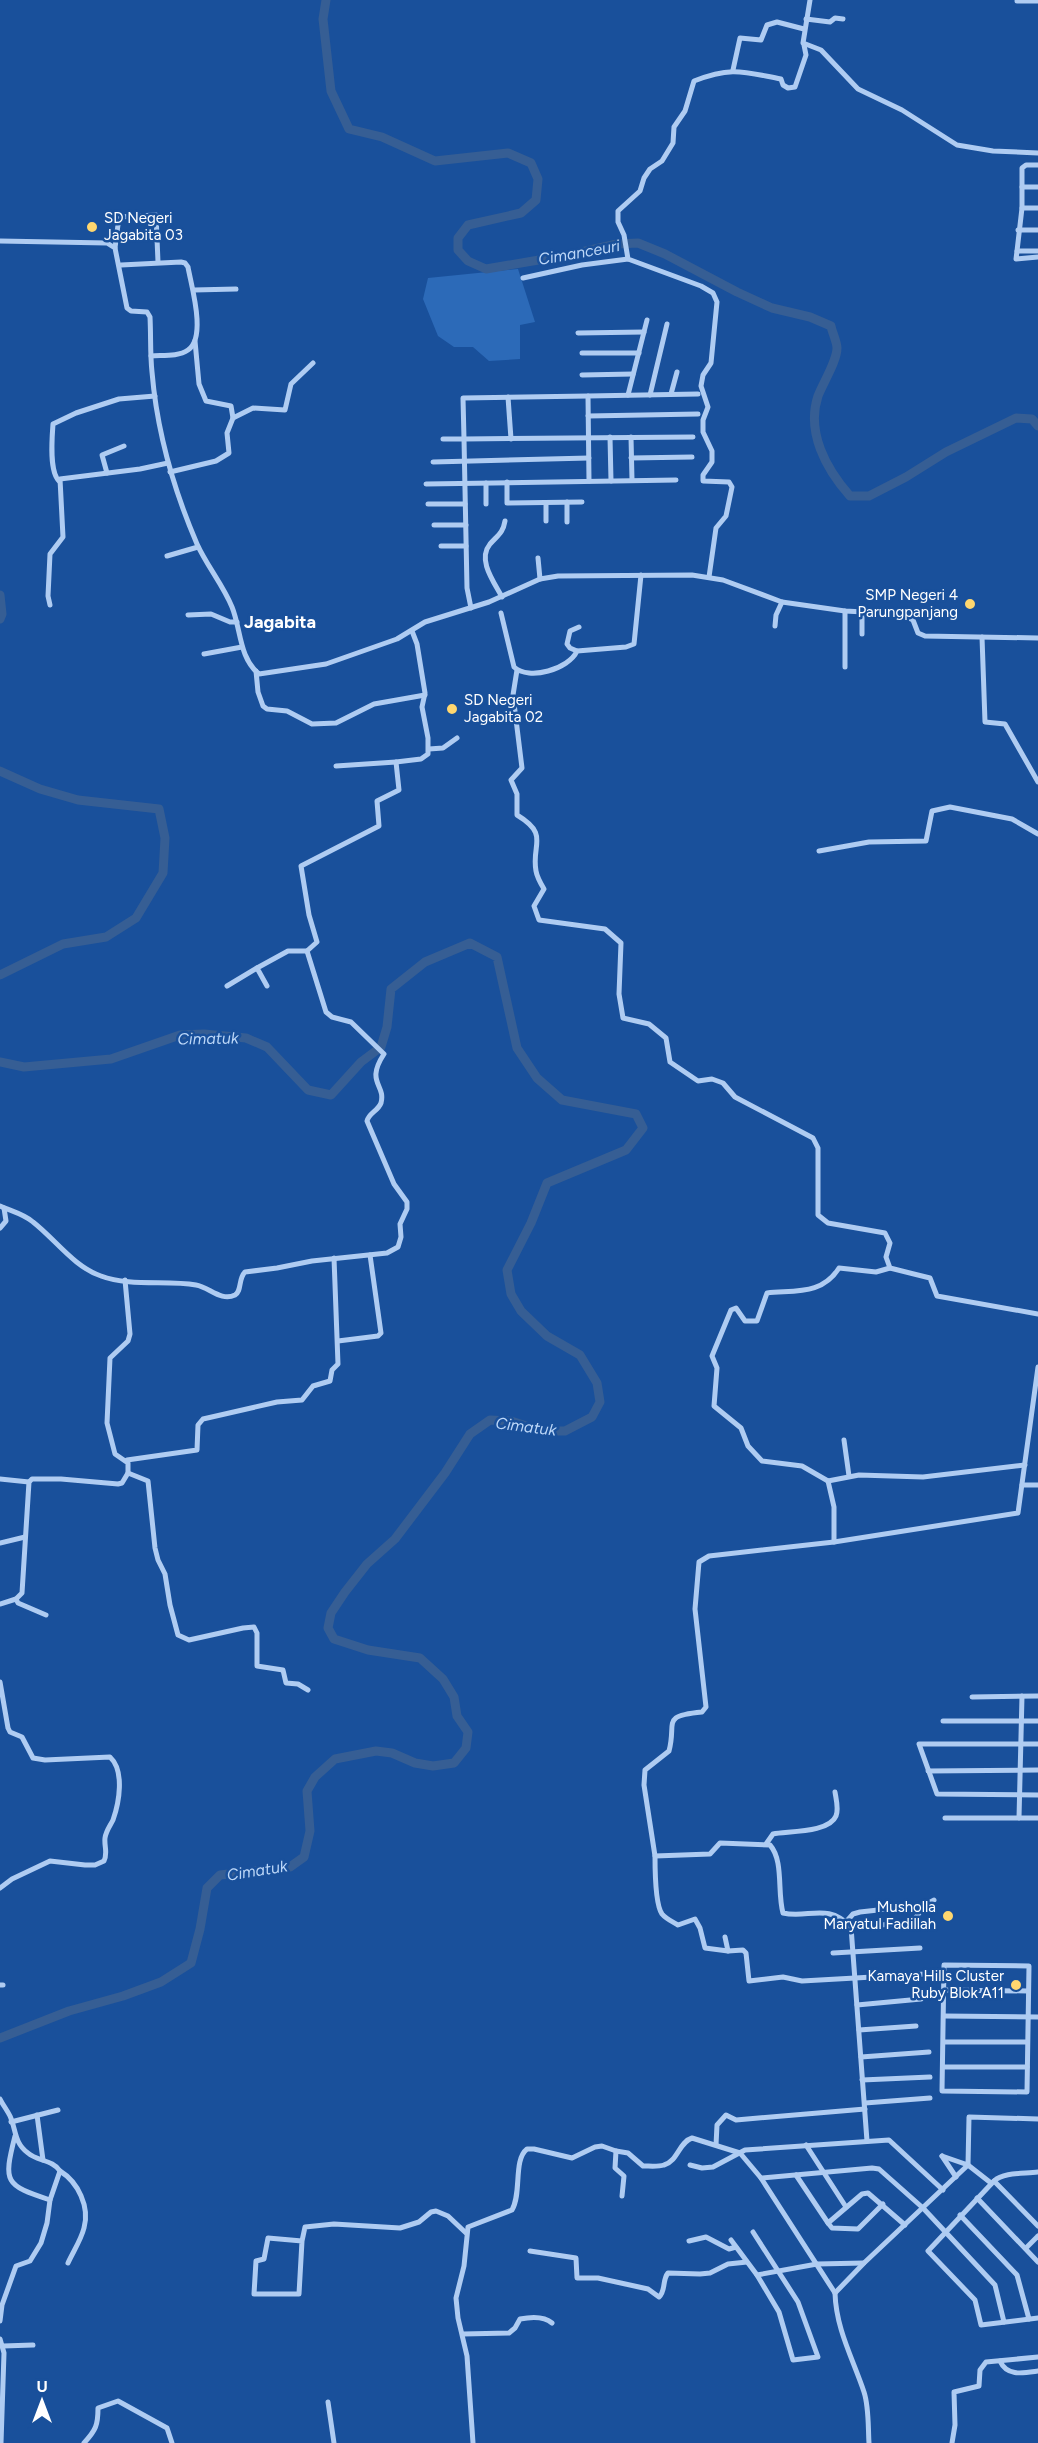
<svg xmlns="http://www.w3.org/2000/svg" width="1038" height="2443" font-family="Figtree,sans-serif">
  <rect width="100%" height="100%" fill="#19509b"/>
  <polygon fill="#2c6ab8" points="518,269 535,322 520,325 520,359 489,361 473,347 454,347 438,336 423,299 428,278"/>
  <g fill="none" stroke-linecap="round" stroke-linejoin="round">
    <g stroke="#365e94" stroke-width="9">
      <path d="M326,0l-3,19 8,72 18,38 33,8 53,24 73,-8 23,10 7,16 -2,21 -15,13 -53,12 -10,13v12l10,11 18,8 82,-14 49,-11 21,-1 27,11 72,38 35,16 38,9 21,9c1,6 6,16 6,22 0,13 -14,35 -19,48 -12,36 8,73 32,100h19l37,-19 40,-25 70,-34 16,1 6,7"/>
      <polyline points="0,595 2,614 0,619"/>
      <polyline points="0,771 40,789 78,800 159,809 165,838 163,873 136,918 106,937 63,944 0,975"/>
      <polyline points="0,1062 24,1067 111,1059 180,1035 204,1034 246,1038 267,1047 308,1090 331,1095 361,1062 381,1047 387,1027 391,989 425,962 470,943 497,957 517,1048 537,1078 562,1100 636,1114 643,1128 626,1150 547,1183 531,1223 507,1270 511,1294 521,1311 547,1336 580,1355 597,1383 600,1402 592,1417 565,1431 541,1431 511,1421 490,1420 470,1434 445,1473 395,1539 367,1564 345,1592 331,1613 328,1628 334,1639 368,1650 420,1658 443,1679 454,1697 457,1716 468,1732 466,1748 454,1763 433,1766 415,1763 392,1753 376,1751 335,1759 315,1777 307,1791 310,1831 304,1857 290,1867 220,1875 207,1888 200,1929 191,1963 161,1982 123,1996 69,2011 0,2038"/>
    </g>
    <g stroke="#afccf2" stroke-width="5">
      <polyline points="810,0 803,43 821,50 858,89 902,110 957,145 993,151 1038,153"/>
      <polyline points="1017,1 1038,1"/>
      <polyline points="806,19 830,22 835,18 843,19"/>
      <polyline points="733,70 740,38 761,40 767,25 777,22 804,29"/>
      <polyline points="1038,165 1026,165 1022,168 1022,208 1017,251 1038,251"/>
      <polyline points="1022,187 1038,187"/>
      <polyline points="1022,208 1038,208"/>
      <polyline points="1018,230 1038,230"/>
      <path d="M0,241l107,2 8,5 12,60 4,3 16,1 3,5c1,19 0,37 2,55 5,60 21,116 45,172 10,22 26,41 35,63 9,22 7,51 27,67l67,-10 71,-25 28,-17 64,-20 51,-23 18,-3 134,-1 31,5 59,22 63,9 56,3 12,6 5,13 7,3 113,2"/>
      <polyline points="115,248 119,217 156,215 158,262"/>
      <polyline points="1017,251 1016,259 1038,257"/>
      <path d="M121,265l60,-3 4,1 3,4c3,18 19,70 0,83 -10,7 -26,5 -37,6"/>
      <polyline points="523,278 582,265 628,259"/>
      <polyline points="194,290 236,289"/>
      <polyline points="578,333 644,332"/>
      <polyline points="582,353 639,353"/>
      <polyline points="582,375 633,374"/>
      <polyline points="671,394 677,372"/>
      <polyline points="628,395 647,320"/>
      <polyline points="650,395 667,324"/>
      <polyline points="508,397 511,439"/>
      <polyline points="588,416 698,414"/>
      <polyline points="233,418 253,408 285,410 291,384 313,363"/>
      <polyline points="610,437 611,481"/>
      <polyline points="631,437 632,480"/>
      <polyline points="443,439 464,439 463,398 588,396"/>
      <polyline points="631,458 692,457"/>
      <polyline points="433,462 589,458"/>
      <polyline points="170,472 216,461 229,453 227,433 233,418 231,406 206,401 199,384 195,341"/>
      <polyline points="107,473 102,455 124,446"/>
      <path d="M59,481c-10,-10 -7,-43 -6,-57l23,-11 43,-14 36,-3"/>
      <polyline points="589,481 588,396 698,394"/>
      <polyline points="507,482 507,503 582,502"/>
      <polyline points="486,483 486,504"/>
      <polyline points="426,484 676,480"/>
      <polyline points="567,502 567,522"/>
      <polyline points="546,503 546,521"/>
      <polyline points="428,504 465,504"/>
      <polyline points="434,525 466,525"/>
      <polyline points="441,546 466,546"/>
      <polyline points="167,556 198,547"/>
      <polyline points="538,558 540,579"/>
      <path d="M709,577l7,-49 10,-12 6,-29 -3,-5 -26,-1v-6l9,-13v-11l-9,-19v-12l5,-13 -7,-21 2,-11 8,-12 6,-61 -4,-9 -12,-7 -73,-27 -4,-24 -6,-13v-11l22,-20 4,-13 6,-9 12,-8 11,-18 1,-16 11,-16 9,-30c38,-15 50,-9 87,-2l2,6 5,3 7,-1 11,-32 -2,-10"/>
      <path d="M502,597c-8,-15 -25,-37 -12,-53 8,-9 13,-11 15,-23"/>
      <polyline points="50,605 48,596 50,554 63,537 60,479 140,469 168,463"/>
      <polyline points="471,608 467,588 464,439 693,437"/>
      <path d="M501,613l13,54c15,14 55,2 63,-16l49,-4 8,-3 7,-69"/>
      <polyline points="188,615 211,614 230,622 237,622"/>
      <polyline points="775,626 776,615 782,602"/>
      <polyline points="862,634 862,612"/>
      <polyline points="982,637 985,722 1005,724 1038,782"/>
      <polyline points="577,651 570,648 567,644 570,631 579,627"/>
      <polyline points="204,654 242,647"/>
      <polyline points="845,667 845,611"/>
      <path d="M517,670l-4,25 9,73 -11,12 6,14v21c33,20 14,29 19,56 1,6 5,13 8,18l-10,17 5,14 66,9 16,14 -2,51 4,24 26,6 17,14 4,24 28,19 14,-2 11,4 12,14 78,41 5,10v67l10,8 57,10 5,10 -4,14 4,11 40,10 7,18 101,18"/>
      <polyline points="256,671 258,692 263,706 267,709 287,711 312,724 336,723 374,704 425,695"/>
      <polyline points="429,749 443,748 457,738"/>
      <polyline points="336,766 396,762"/>
      <polyline points="819,851 869,842 926,841 932,811 950,807 1012,819 1038,834"/>
      <polyline points="227,986 257,968"/>
      <polyline points="267,986 257,968 288,951 307,951"/>
      <path d="M0,1206c11,5 24,8 33,16 22,17 41,45 68,54 29,11 65,4 95,9 13,2 25,17 39,10 7,-4 3,-16 10,-23l32,-4 35,-7 75,-8 11,-6 3,-10 -1,-13 7,-15v-7l-13,-18 -27,-63c2,-8 11,-10 14,-18 5,-19 -16,-20 3,-49l-33,-32 -19,-5 -6,-5 -19,-61 10,-9 -8,-27 -8,-49 78,-40 -2,-25 22,-11 -3,-28 25,-3 7,-5v-16l-6,-31 3,-14 -8,-49 -5,-13"/>
      <polyline points="0,1228 6,1221 4,1208"/>
      <path d="M890,1268l-14,4 -37,-4c-17,27 -43,22 -72,25l-10,28h-12l-9,-13 -5,2 -19,46 5,12 -3,38 27,22 7,18 14,15 40,5 26,15 31,-6 64,2 102,-12"/>
      <polyline points="338,1341 378,1336 381,1333 370,1255"/>
      <polyline points="844,1440 849,1476"/>
      <polyline points="127,1460 197,1450 198,1425 203,1419 277,1402 302,1400 313,1386 330,1381 332,1370 338,1364 334,1258"/>
      <polyline points="128,1473 148,1481 155,1548 158,1560 165,1574 170,1605 178,1635 189,1640 243,1628 254,1627 257,1633 257,1666 283,1670 286,1683 298,1684 308,1690"/>
      <polyline points="0,1479 29,1482"/>
      <polyline points="828,1481 834,1507 834,1542"/>
      <polyline points="1022,1485 1038,1485"/>
      <polyline points="0,1543 25,1537"/>
      <polyline points="16,1599 18,1603 46,1615"/>
      <polyline points="0,1604 16,1599 22,1593 29,1482 32,1479 61,1479 118,1484 122,1483 128,1473 128,1463 115,1454 107,1423 110,1358 128,1341 130,1334 125,1280"/>
      <path d="M0,1682l8,46 2,4 12,5 11,21 12,2 65,-3c15,14 9,46 3,63 -3,6 -7,11 -8,18 -1,8 3,15 -1,23l-9,4h-10l-35,-4 -38,18 -12,9"/>
      <polyline points="972,1697 1038,1696"/>
      <polyline points="943,1721 1038,1721"/>
      <polyline points="1038,1744 919,1744 937,1794 1038,1795"/>
      <polyline points="928,1771 1038,1770"/>
      <polyline points="945,1818 1038,1818"/>
      <polyline points="1019,1818 1022,1696"/>
      <path d="M766,1844l7,-10c15,-3 56,-1 63,-18 3,-7 0,-17 -1,-24"/>
      <path d="M655,1856c0,14 0,48 7,58 4,5 11,8 16,11l17,-6 5,9 5,20 23,3"/>
      <polyline points="846,1922 853,1914 860,1912 923,1905"/>
      <path d="M851,1927l58,-4c11,-5 9,-16 25,-23"/>
      <polyline points="725,1937 728,1951 743,1950 746,1953 749,1981 783,1977 802,1981 926,1974"/>
      <polyline points="833,1953 920,1948"/>
      <polygon points="944,1965 1029,1966 1027,2092 942,2091"/>
      <polyline points="0,1985 3,1985"/>
      <polyline points="944,1990 1028,1991"/>
      <polyline points="857,2005 921,1999"/>
      <polyline points="944,2016 1038,2017"/>
      <polyline points="859,2030 916,2026"/>
      <polyline points="944,2042 1027,2042"/>
      <polyline points="861,2057 929,2052"/>
      <polyline points="943,2067 1027,2067"/>
      <polyline points="862,2080 930,2077"/>
      <path d="M0,2099c3,6 7,11 10,17 6,13 4,27 18,37 9,8 25,7 32,18l-10,29 -3,23 -6,20 -11,18 -14,5 -14,39 -2,16"/>
      <polyline points="865,2103 930,2098"/>
      <polyline points="37,2115 43,2160"/>
      <polyline points="11,2122 58,2110"/>
      <path d="M15,2136c-12,47 -10,49 35,64"/>
      <path d="M867,2141l-16,-214c-24,-25 -43,-8 -68,-14 -6,-21 1,-52 -13,-68l-50,-2 -10,11 -55,2 -11,-71 1,-15 24,-19c8,-29 -9,-35 33,-39l4,-5 -11,-98 4,-47 10,-6 125,-14 184,-29 20,-146"/>
      <polyline points="716,2145 717,2125 726,2115 736,2120 865,2109"/>
      <polyline points="806,2145 846,2207"/>
      <polyline points="616,2151 615,2168 624,2176 622,2196"/>
      <polyline points="942,2156 968,2165 969,2117 1038,2119"/>
      <polyline points="942,2156 956,2177"/>
      <polyline points="690,2165 702,2168 713,2167 745,2150 889,2140 943,2190"/>
      <path d="M60,2171c18,11 30,36 24,57 -3,12 -11,24 -16,35"/>
      <polyline points="796,2175 828,2223 862,2194 868,2193 905,2225"/>
      <polyline points="761,2178 872,2168 879,2169 923,2208 995,2285 1004,2322"/>
      <path d="M994,2181c10,-9 30,-7 44,-9"/>
      <polyline points="977,2198 1038,2262"/>
      <polyline points="960,2215 1017,2275 1029,2319"/>
      <polyline points="828,2223 832,2228 858,2229 883,2204"/>
      <polyline points="1038,2226 994,2181 928,2251 975,2300 981,2325 1038,2318"/>
      <polyline points="731,2240 757,2275 779,2312 793,2360 818,2357 798,2302 753,2232"/>
      <polyline points="302,2241 299,2294 254,2294 256,2261 264,2259 268,2238 302,2241 305,2227 334,2224 400,2228 419,2222 431,2212 436,2211 448,2216 466,2233"/>
      <polyline points="689,2241 706,2237 729,2249 736,2247"/>
      <polyline points="1026,2248 1038,2236"/>
      <path d="M530,2251l46,7 1,20h21l50,11 11,8c7,-6 3,-17 9,-24l32,1 10,-1 18,-9 19,-2"/>
      <polyline points="757,2275 817,2264 864,2263"/>
      <polyline points="835,2293 864,2263 968,2165 991,2183"/>
      <path d="M463,2334l46,-1 6,-5 5,-9c10,-2 24,-3 32,4"/>
      <polyline points="0,2339 4,2353 1,2443"/>
      <polyline points="3,2346 33,2345"/>
      <path d="M1000,2361c7,16 24,12 38,10"/>
      <polyline points="328,2402 334,2443"/>
      <path d="M84,2443c12,-13 14,-18 14,-35l20,-7 49,27 5,15"/>
      <path d="M473,2443l-6,-87 -9,-38 -2,-20 8,-32 4,-39 44,-17c10,-17 1,-50 15,-61h7l38,9 23,-11 7,-1 14,5 12,2 15,13c7,0 15,1 21,-1 14,-4 15,-23 28,-27l48,15 21,25 74,115c1,36 18,66 29,99 5,15 4,35 5,51"/>
      <polyline points="952,2443 955,2425 954,2392 979,2386 980,2370 986,2362 1038,2357"/>
    </g>
  </g>
  <g fill="#ffd76f" stroke="#19509b" stroke-width="2">
    <circle cx="92" cy="227" r="6"/>
    <circle cx="970" cy="604" r="6"/>
    <circle cx="452" cy="709" r="6"/>
    <circle cx="948" cy="1916" r="6"/>
    <circle cx="1016" cy="1985" r="6"/>
  </g>
  <g text-anchor="middle" stroke-width="5" stroke-linejoin="round" paint-order="stroke">
    <g font-size="15" fill="#fff" stroke="#19509b" text-anchor="end">
      <text x="104" y="223" text-anchor="start">SD Negeri<tspan x="104" dy="17">Jagabita 03</tspan></text>
      <text x="958" y="600">SMP Negeri 4<tspan x="958" dy="17">Parungpanjang</tspan></text>
      <text x="464" y="705" text-anchor="start">SD Negeri<tspan x="464" dy="17">Jagabita 02</tspan></text>
      <text x="936" y="1912">Musholla<tspan x="936" dy="17">Maryatul Fadillah</tspan></text>
      <text x="1004" y="1981">Kamaya Hills Cluster<tspan x="1004" dy="17">Ruby Blok A11</tspan></text>
    </g>
    <g font-size="16" font-style="italic" fill="#bcd7f8" stroke="#19509b">
      <text transform="translate(579 252) rotate(-10)" y="6">Cimanceuri</text>
      <text transform="translate(208 1038) rotate(-1)" y="6">Cimatuk</text>
      <text transform="translate(526 1426) rotate(7)" y="6">Cimatuk</text>
      <text transform="translate(257 1870) rotate(-9)" y="6">Cimatuk</text>
    </g>
    <g font-size="18" font-weight="bold" fill="#fff" stroke="#19509b">
      <text x="280" y="628">Jagabita</text>
    </g>
  </g>
  <g transform="translate(42 2401)" stroke="#19509b" stroke-width="4.5" paint-order="stroke">
  <path d="M0-4.5L10 22L0 15L-10 22Z" fill="#ffffff"/>
  <text y="-9" font-size="16" font-weight="bold" text-anchor="middle" fill="#ffffff">U</text>
  </g>
</svg>
